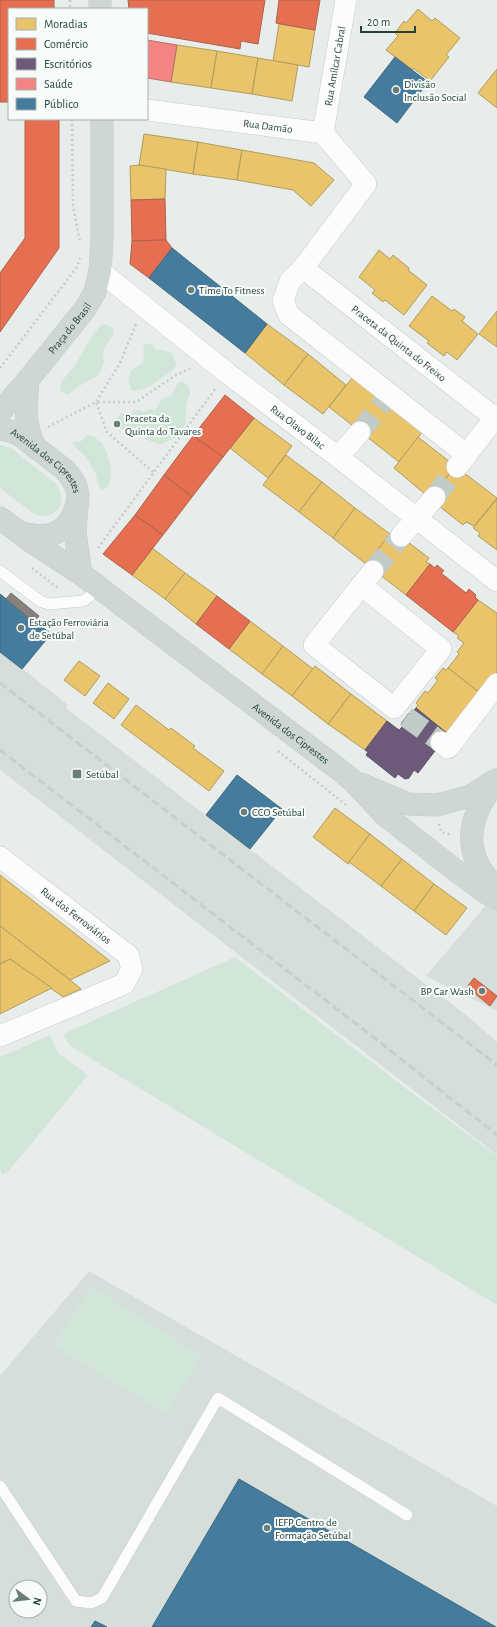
<svg xmlns="http://www.w3.org/2000/svg" width="497" height="1627" font-family="'Alegreya Sans',sans-serif">
  <rect width="100%" height="100%" fill="#e8edeb"/>
  <g fill="#d6dedb" fill-rule="evenodd">
    <polygon points="0,594 51,634 23,669 68,705 66,708 471,1019 497,1042 497,1155 0,770"/>
    <polygon points="497,895 497,1011 426,976 486,905"/>
    <path d="M89,1271l408,235v121h-497v-251zM16,1587h24v24h-24z"/>
  </g>
  <g fill="#d1e6d8">
    <path d="M102,324l11,3c2,10 -5,13 -9,22 -2,5 1,11 -1,16 -5,15 -11,13 -22,20 -5,3 -9,6 -13,10l-8,-4c0,-13 10,-17 16,-27 8,-14 14,-28 26,-40z"/>
    <path d="M149,343l3,2 5,5h7l8,3 5,13c-10,9 -32,28 -46,24l-3,-10 3,-10 12,-7c2,-7 -1,-11 1,-18z"/>
    <path d="M182,382c4,1 7,4 8,8 1,5 -2,8 -3,12 -3,10 2,22 -6,30 -5,7 -14,9 -21,13l-12,-5 -10,-7 -19,-5 -4,-7 6,-8h12v-3h8l2,2 7,-3 5,1 8,-12 9,-3 6,-12z"/>
    <path d="M87,435l9,2 2,4 3,1c8,11 17,40 2,48l-4,-3 -4,-15 -10,-16 -13,-12 2,-3 6,1z"/>
    <path d="M0,445l11,3 45,36c13,18 0,38 -22,30l-34,-26z"/>
    <polygon points="235,957 408,1090 497,1156 497,1305 70,1046 63,1034"/>
    <polygon points="50,1035 58,1053 88,1075 8,1172 2,1174 0,1168 0,1057"/>
    <polygon points="92,1287 201,1356 166,1414 53,1345"/>
  </g>
  <g fill="#e9c46a" stroke="#ae9d5c">
    <polygon points="418,9 432,21 435,18 460,38 446,55 449,57 430,81 413,68 412,70 386,50 398,36 395,33 404,21 406,23"/>
    <polygon points="279,24 315,30 309,67 273,61"/>
    <polygon points="177,45 217,51 211,88 171,82"/>
    <polygon points="217,51 258,58 252,94 211,88"/>
    <polygon points="258,58 298,65 292,101 252,94"/>
    <polygon points="497,69 497,108 478,93"/>
    <polygon points="144,134 198,142 193,174 139,165"/>
    <polygon points="198,142 242,150 237,180 193,174"/>
    <polygon points="242,150 314,163 334,180 311,206 293,190 237,180"/>
    <polygon points="139,165 166,169 165,199 131,200 130,166"/>
    <polygon points="379,250 390,259 393,255 409,268 408,270 427,285 404,315 385,300 383,302 372,293 375,290 359,277"/>
    <polygon points="432,296 452,311 454,309 465,317 462,321 478,334 457,360 447,352 444,356 427,343 429,341 409,326"/>
    <polygon points="497,311 497,347 479,334"/>
    <polygon points="267,324 308,354 284,385 245,353"/>
    <polygon points="308,354 346,385 323,414 284,385"/>
    <polygon points="353,377 423,431 399,462 329,407"/>
    <polygon points="254,418 292,446 268,478 230,448"/>
    <polygon points="418,437 455,466 433,495 425,494 394,468"/>
    <polygon points="286,455 322,482 299,512 263,485"/>
    <polygon points="455,466 497,498 474,526 466,522 463,525 439,506 443,504 433,495"/>
    <polygon points="322,482 355,508 333,538 299,512"/>
    <polygon points="497,499 497,550 478,536 480,533 473,528"/>
    <polygon points="355,508 390,534 366,564 333,538"/>
    <polygon points="396,533 429,558 426,562 430,564 406,595 366,564 390,534 393,536"/>
    <polygon points="152,548 185,573 165,599 132,575"/>
    <polygon points="185,573 217,596 196,624 165,599"/>
    <polygon points="478,600 497,613 497,672 480,693 448,668 459,654 457,652 464,643 457,638 459,636 453,632"/>
    <polygon points="250,621 283,646 262,674 229,649"/>
    <polygon points="283,646 313,669 292,696 262,674"/>
    <polygon points="79,661 100,676 85,696 64,680"/>
    <polygon points="315,666 351,694 328,724 292,696"/>
    <polygon points="443,668 446,670 448,668 480,693 448,734 416,708 418,705 416,703 425,691 428,693 438,680 435,678"/>
    <polygon points="108,683 129,699 114,719 93,703"/>
    <polygon points="351,694 387,721 365,750 328,724"/>
    <polygon points="136,705 169,730 171,728 195,746 193,748 224,771 209,791 121,725"/>
    <polygon points="335,808 370,834 348,864 313,837"/>
    <polygon points="370,834 402,859 381,886 349,862"/>
    <polygon points="402,859 434,884 414,911 381,886"/>
    <polygon points="0,875 110,961 70,980 0,926"/>
    <polygon points="434,884 467,908 446,935 414,911"/>
    <polygon points="0,926 70,980 81,989 63,997 10,959 0,964"/>
    <polygon points="10,959 52,988 0,1014 0,964"/>
  </g>
  <g fill="#e76f51" stroke="#ac624a">
    <polygon points="0,0 54,0 54,9 9,9 9,102 0,102"/>
    <polygon points="128,0 265,0 258,44 241,41 240,49 147,33 147,9 129,9"/>
    <polygon points="279,0 320,0 315,30 276,23"/>
    <polygon points="25,119 59,119 59,248 0,332 0,273 25,238"/>
    <polygon points="165,199 166,240 132,241 131,200"/>
    <polygon points="166,240 172,248 149,278 130,264 132,241"/>
    <polygon points="225,395 254,418 223,457 193,436"/>
    <polygon points="193,436 223,457 192,497 164,475"/>
    <polygon points="164,475 192,497 163,535 135,515"/>
    <polygon points="135,515 163,535 132,575 103,554"/>
    <polygon points="430,564 435,568 437,565 444,571 441,573 466,593 469,589 476,595 475,597 478,600 453,632 406,595"/>
    <polygon points="217,596 250,621 229,649 196,624"/>
    <polygon points="474,978 497,996 490,1006 467,987"/>
  </g>
  <polygon fill="#6d597a" stroke="#575267" points="416,708 448,734 418,773 414,770 409,778 405,779 398,774 395,778 366,755 368,752 365,750 387,721 399,730 403,726 401,724 409,713 411,714"/>
  <polygon fill="#f28482" stroke="#b4706c" points="147,40 177,45 171,82 147,78"/>
  <g fill="#457b9d" stroke="#3b6a7f">
    <polygon points="395,57 428,82 397,123 364,97"/>
    <polygon points="172,248 267,324 245,353 149,278"/>
    <polygon points="0,594 51,634 22,669 0,652"/>
    <polygon points="237,775 282,809 250,849 206,815"/>
    <polygon points="239,1479 496,1627 152,1627"/>
    <polygon points="95,1621 107,1627 91,1627"/>
  </g>
  <polygon fill="#8a817c" stroke="#6b6e68" points="11,593 39,616 34,622 6,599"/>
  <g fill="none" stroke-linecap="round" stroke-linejoin="round">
    <g stroke="#c1cbc8" stroke-width="21" stroke-dasharray="21 10" stroke-linecap="butt">
      <polyline points="360,432 384,401"/>
      <polyline points="435,497 457,467"/>
      <polyline points="373,571 401,536"/>
      <polyline points="406,717 441,742"/>
    </g>
    <g stroke="#c5cac8" stroke-width="12">
      <g id="service">
        <polyline points="0,571 40,601 49,604 83,601 89,597 97,586"/>
        <polyline points="0,1486 76,1601 91,1603 102,1598 218,1398 407,1515"/>
      </g>
    </g>
    <g stroke="#c5cac8" stroke-width="22">
      <g id="minor">
        <path id="s1" d="M147,110l176,23 43,51 -63,84"/>
        <path id="s2" d="M323,133l23,-133"/>
        <path id="s3" d="M100,271l127,102 111,84 159,124"/>
        <path id="s4" d="M467,455l-178,-140 -6,-14 7,-20 13,-13 192,150"/>
        <polyline points="338,457 360,432"/>
        <polyline points="457,467 497,415"/>
        <polyline points="401,536 435,497"/>
        <polyline points="361,585 441,649 394,708 314,645 373,571"/>
        <polyline points="441,742 448,748 497,684"/>
        <path id="s5" d="M0,857l128,98 4,14 -8,15 -124,52"/>
      </g>
    </g>
    <g stroke="#c3ccc9" stroke-width="23">
      <g id="primary">
        <polyline points="100,0 100,9"/>
        <path d="M28,380c-2,24 -5,46 8,68"/>
        <path id="s6" d="M0,412l28,-32 57,-71 10,-17 5,-21 2,-32v-120"/>
        <path id="s7" d="M0,429l14,3 7,4 44,34 5,6 6,10 2,9 -3,37 6,42"/>
        <path id="s8" d="M0,518l32,24 49,32 256,194 15,12 34,36 69,54 33,24 9,4"/>
        <path d="M19,532c27,8 48,4 57,-25"/>
        <polyline points="361,784 408,804 437,805 470,796 496,780"/>
        <path d="M494,784c-17,22 -30,50 -17,78 4,10 13,19 20,28"/>
      </g>
    </g>
    <g stroke="#c3ccca" stroke-width="2.5" stroke-dasharray="2 3" stroke-linecap="butt">
      <polyline points="70,0 70,9"/>
      <polyline points="72,119 73,206 80,242"/>
      <polyline points="0,368 77,267 80,258"/>
      <polyline points="48,427 96,402 120,363 136,324"/>
      <polyline points="153,472 107,432 96,402 136,402 176,375 191,368"/>
      <polyline points="98,548 216,388"/>
      <polyline points="32,568 58,588"/>
      <polyline points="278,751 346,805"/>
      <polyline points="439,824 441,832 452,835"/>
    </g>
    <use href="#service" stroke="#fcfcfc" stroke-width="11"/>
    <use href="#minor" stroke="#fcfcfc" stroke-width="21"/>
    <use href="#primary" stroke="#cfd7d5" stroke-width="22"/>
    <g stroke="#c9cdcc" stroke-width="3" stroke-dasharray="8 4" stroke-linecap="butt">
      <polyline points="0,683 497,1065"/>
      <polyline points="0,750 372,1036 497,1135"/>
    </g>
  </g>
  <g fill="#697e78" stroke="#f7fbf9" stroke-width="1.5">
    <circle cx="396" cy="90" r="4"/>
    <circle cx="191" cy="290" r="4"/>
    <circle cx="117" cy="424" r="4"/>
    <circle cx="21" cy="628" r="4"/>
    <rect x="72" y="769" width="10" height="10" rx="2"/>
    <circle cx="244" cy="812" r="4"/>
    <circle cx="482" cy="991" r="4"/>
    <circle cx="267" cy="1528" r="4"/>
  </g>
  <g text-anchor="middle" stroke-width="4" stroke-linejoin="round" paint-order="stroke">
    <g font-size="11" fill="#24423a" stroke="#f7fbf9">
      <text dy="4" stroke="none"><textPath href="#s2" startOffset="68">Rua Amílcar Cabral</textPath></text>
      <text dy="4" stroke="none"><textPath href="#s1" startOffset="122">Rua Damão</textPath></text>
      <text dy="4" stroke="none"><textPath href="#s6" startOffset="109">Praça do Brasil</textPath></text>
      <text dy="4" stroke="none"><textPath href="#s4" startOffset="403">Praceta da Quinta do Freixo</textPath></text>
      <text dy="4" stroke="none"><textPath href="#s3" startOffset="252">Rua Olavo Bilac</textPath></text>
      <text dy="4" stroke="none"><textPath href="#s7" startOffset="58">Avenida dos Ciprestes</textPath></text>
      <text dy="4" stroke="none"><textPath href="#s8" startOffset="362">Avenida dos Ciprestes</textPath></text>
      <text dy="4" stroke="none"><textPath href="#s5" startOffset="96">Rua dos Ferroviários</textPath></text>
    </g>
    <g font-size="11" fill="#24423a" stroke="#f7fbf9" text-anchor="start">
      <text x="404" y="88">Divisão<tspan x="404" dy="13">Inclusão Social</tspan></text>
      <text x="199" y="294">Time To Fitness</text>
      <text x="125" y="422">Praceta da<tspan x="125" dy="13">Quinta do Tavares</tspan></text>
      <text x="29" y="626">Estação Ferroviária<tspan x="29" dy="13">de Setúbal</tspan></text>
      <text x="86" y="778">Setúbal</text>
      <text x="252" y="816">CCO Setúbal</text>
      <text x="474" y="995" text-anchor="end">BP Car Wash</text>
      <text x="275" y="1526">IEFP Centro de<tspan x="275" dy="13">Formação Setúbal</tspan></text>
    </g>
  </g>
  <rect x="8" y="8" width="140" height="112" fill="#f7fbf9" stroke="#a3b1ad"/>
  <rect x="16" y="18" width="20" height="12" fill="#e9c46a" stroke="#a3b1ad"/>
  <text x="44" y="28" font-size="12" fill="#24423a">Moradias</text>
  <rect x="16" y="38" width="20" height="12" fill="#e76f51" stroke="#a3b1ad"/>
  <text x="44" y="48" font-size="12" fill="#24423a">Comércio</text>
  <rect x="16" y="58" width="20" height="12" fill="#6d597a" stroke="#a3b1ad"/>
  <text x="44" y="68" font-size="12" fill="#24423a">Escritórios</text>
  <rect x="16" y="78" width="20" height="12" fill="#f28482" stroke="#a3b1ad"/>
  <text x="44" y="88" font-size="12" fill="#24423a">Saúde</text>
  <rect x="16" y="98" width="20" height="12" fill="#457b9d" stroke="#a3b1ad"/>
  <text x="44" y="108" font-size="12" fill="#24423a">Público</text>
  <g transform="translate(28 1599) rotate(105)"><circle r="19" fill="#f7fbf9" stroke="#a3b1ad"/>
  <path d="M0-3L7 15L0 10L-7 15Z" fill="#697e78"/>
  <text y="-6" font-size="11" font-weight="bold" text-anchor="middle" fill="#24423a">N</text>
  </g>
  <path d="M361 26v6h54v-6" fill="none" stroke="#24423a" stroke-width="2"/>
  <text x="367" y="26" font-size="12" fill="#24423a" stroke="#f7fbf9" stroke-width="3" paint-order="stroke">20 m</text>
</svg>
